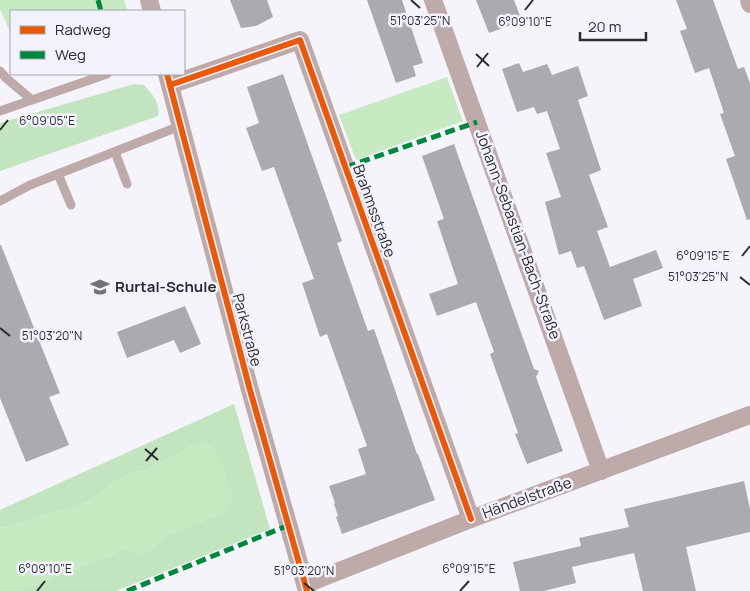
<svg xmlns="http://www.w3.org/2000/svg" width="750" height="591" font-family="Manrope,sans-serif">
  <rect width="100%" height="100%" fill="#f4f4fa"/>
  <g fill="#c7eac3">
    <polygon points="0,0 124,0 128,11 11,11 11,34 0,9"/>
    <polygon points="447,77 463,121 356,160 339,115"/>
    <polygon points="204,442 213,448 219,457 232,496 227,510 210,518 166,536 152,549 137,554 124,549 109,556 20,591 0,591 0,528 23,523 44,515 72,509 94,498 112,483 131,473 148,469 167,460 190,446"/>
  </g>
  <g fill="#c2e4be">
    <path d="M134,84l10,1c8,9 17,18 14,31l-158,55v-48z"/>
    <polygon points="234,404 270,529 116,591 20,591 109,556 124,549 137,554 152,549 166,536 210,518 227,510 232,496 219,457 213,448 204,442 190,446 167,460 148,469 131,473 112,483 94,498 72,509 44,515 23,523 0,528 0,510"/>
  </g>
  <g fill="#aaaaaf">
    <polygon points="230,0 267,0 273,17 256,26 241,28"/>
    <polygon points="367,0 402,0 423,63 413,66 416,76 396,83"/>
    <polygon points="476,0 514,0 522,21 489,33"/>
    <polygon points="676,0 713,0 738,69 744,67 750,83 750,219 747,220 726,159 735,156 720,114 724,113 709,68 695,73 680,31 687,29"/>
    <polygon points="519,63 523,72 547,64 552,75 578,66 588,96 578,100 601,170 589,175 608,227 597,231 610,267 656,250 663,268 633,279 642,306 604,320 584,266 577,268 571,251 559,255 545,202 561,197 546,153 560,149 547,111 537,114 534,107 517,112 502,69"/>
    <polygon points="283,74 342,241 337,243 358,303 368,331 374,329 417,454 418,454 435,500 342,534 336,517 338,516 334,504 335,503 329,486 366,474 358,449 367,446 327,334 320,337 302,283 314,279 274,167 262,171 246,128 259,123 247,87"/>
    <polygon points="454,144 534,369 539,371 536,377 563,451 527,464 515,434 518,433 490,354 494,352 476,302 437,316 429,294 458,284 437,221 444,219 422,156"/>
    <polygon points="0,245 1,245 60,393 49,397 69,445 26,462 0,398"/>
    <polygon points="185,306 201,344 180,353 174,340 127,358 117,332"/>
    <polygon points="744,481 750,509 750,532 686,547 696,591 643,591 634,553 572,567 576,583 544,591 520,591 513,562 581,546 579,538 629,527 624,509"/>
  </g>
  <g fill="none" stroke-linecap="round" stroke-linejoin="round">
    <g stroke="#beaba9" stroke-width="9">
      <polyline points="0,71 6,78 32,100"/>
      <polyline points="0,111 107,74"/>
      <polyline points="115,152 127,184"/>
      <polyline points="58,174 71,205"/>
      <polyline points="0,201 30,185 180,126"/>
    </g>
    <g stroke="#beaba9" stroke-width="18">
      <polyline points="149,0 152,11"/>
      <polyline points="433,0 601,471"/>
      <polyline points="749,0 750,4"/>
      <polyline points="167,74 250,390 307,591"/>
      <polyline points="170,85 300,40 471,519"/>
      <polyline points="306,584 471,519 750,415"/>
    </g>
    <g stroke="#00873e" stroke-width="5" stroke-dasharray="10 5" stroke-linecap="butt">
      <polyline points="98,0 101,11"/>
      <polyline points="346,167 477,122"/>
      <polyline points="127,591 289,525"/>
    </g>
    <g stroke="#f2f2fc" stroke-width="9">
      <g id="cycleway">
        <polyline points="167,74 250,390 307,591"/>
        <polyline points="170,85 300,40 471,519"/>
      </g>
    </g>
    <use href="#cycleway" stroke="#e8590c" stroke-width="6"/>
  </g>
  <path fill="none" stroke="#2c2c30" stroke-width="2" d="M411,0l9,8M525,10l8,-10M476,54l13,12M477,67l11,-14M0,130l8,-10M742,256l8,-10M740,277l10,8M0,328l10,8M145,449l13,11M146,461l11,-13M304,583l10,8M37,591l8,-10M460,591l9,-10"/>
  <defs>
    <g id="school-bare" transform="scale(1.5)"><path d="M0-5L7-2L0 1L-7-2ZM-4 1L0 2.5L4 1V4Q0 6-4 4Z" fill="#727277" stroke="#f2f2fc" stroke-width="2.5" paint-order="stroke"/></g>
  </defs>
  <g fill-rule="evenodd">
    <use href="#school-bare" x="100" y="287"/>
  </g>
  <g text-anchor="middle" stroke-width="5" stroke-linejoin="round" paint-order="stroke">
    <g font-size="15" fill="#2c2c30" stroke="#f2f2fc">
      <text transform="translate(374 211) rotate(70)" y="5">Brahmsstraße</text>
      <text transform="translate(518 235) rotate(70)" y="5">Johann-Sebastian-Bach-Straße</text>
      <text transform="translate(247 330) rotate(75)" y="5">Parkstraße</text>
      <text transform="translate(527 498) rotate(-20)" y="5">Händelstraße</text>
    </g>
    <g font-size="15" font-weight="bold" fill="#2c2c30" stroke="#f2f2fc" text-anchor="start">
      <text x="115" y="292">Rurtal-Schule</text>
    </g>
  </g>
  <g font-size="12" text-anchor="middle" fill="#2c2c30" stroke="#f2f2fc" stroke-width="5" stroke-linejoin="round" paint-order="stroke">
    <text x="420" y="25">51°03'25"N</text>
    <text x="525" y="26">6°09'10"E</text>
    <text x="47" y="125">6°09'05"E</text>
    <text x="703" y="260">6°09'15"E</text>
    <text x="698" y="281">51°03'25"N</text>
    <text x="52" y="340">51°03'20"N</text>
    <text x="45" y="573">6°09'10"E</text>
    <text x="469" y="573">6°09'15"E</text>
    <text x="304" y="575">51°03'20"N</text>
  </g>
  <rect x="10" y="10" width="175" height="65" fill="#f2f2fc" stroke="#a3a3aa"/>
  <rect x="20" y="26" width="25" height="8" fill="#e8590c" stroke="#a3a3aa"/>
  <text x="55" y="35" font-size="15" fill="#2c2c30">Radweg</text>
  <rect x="20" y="51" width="25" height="8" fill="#00873e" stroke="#a3a3aa"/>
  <text x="55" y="60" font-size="15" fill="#2c2c30">Weg</text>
  <path d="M580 32v8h66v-8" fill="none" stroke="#2c2c30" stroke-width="2.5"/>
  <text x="588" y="32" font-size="15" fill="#2c2c30" stroke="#f2f2fc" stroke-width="4" paint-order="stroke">20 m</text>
</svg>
